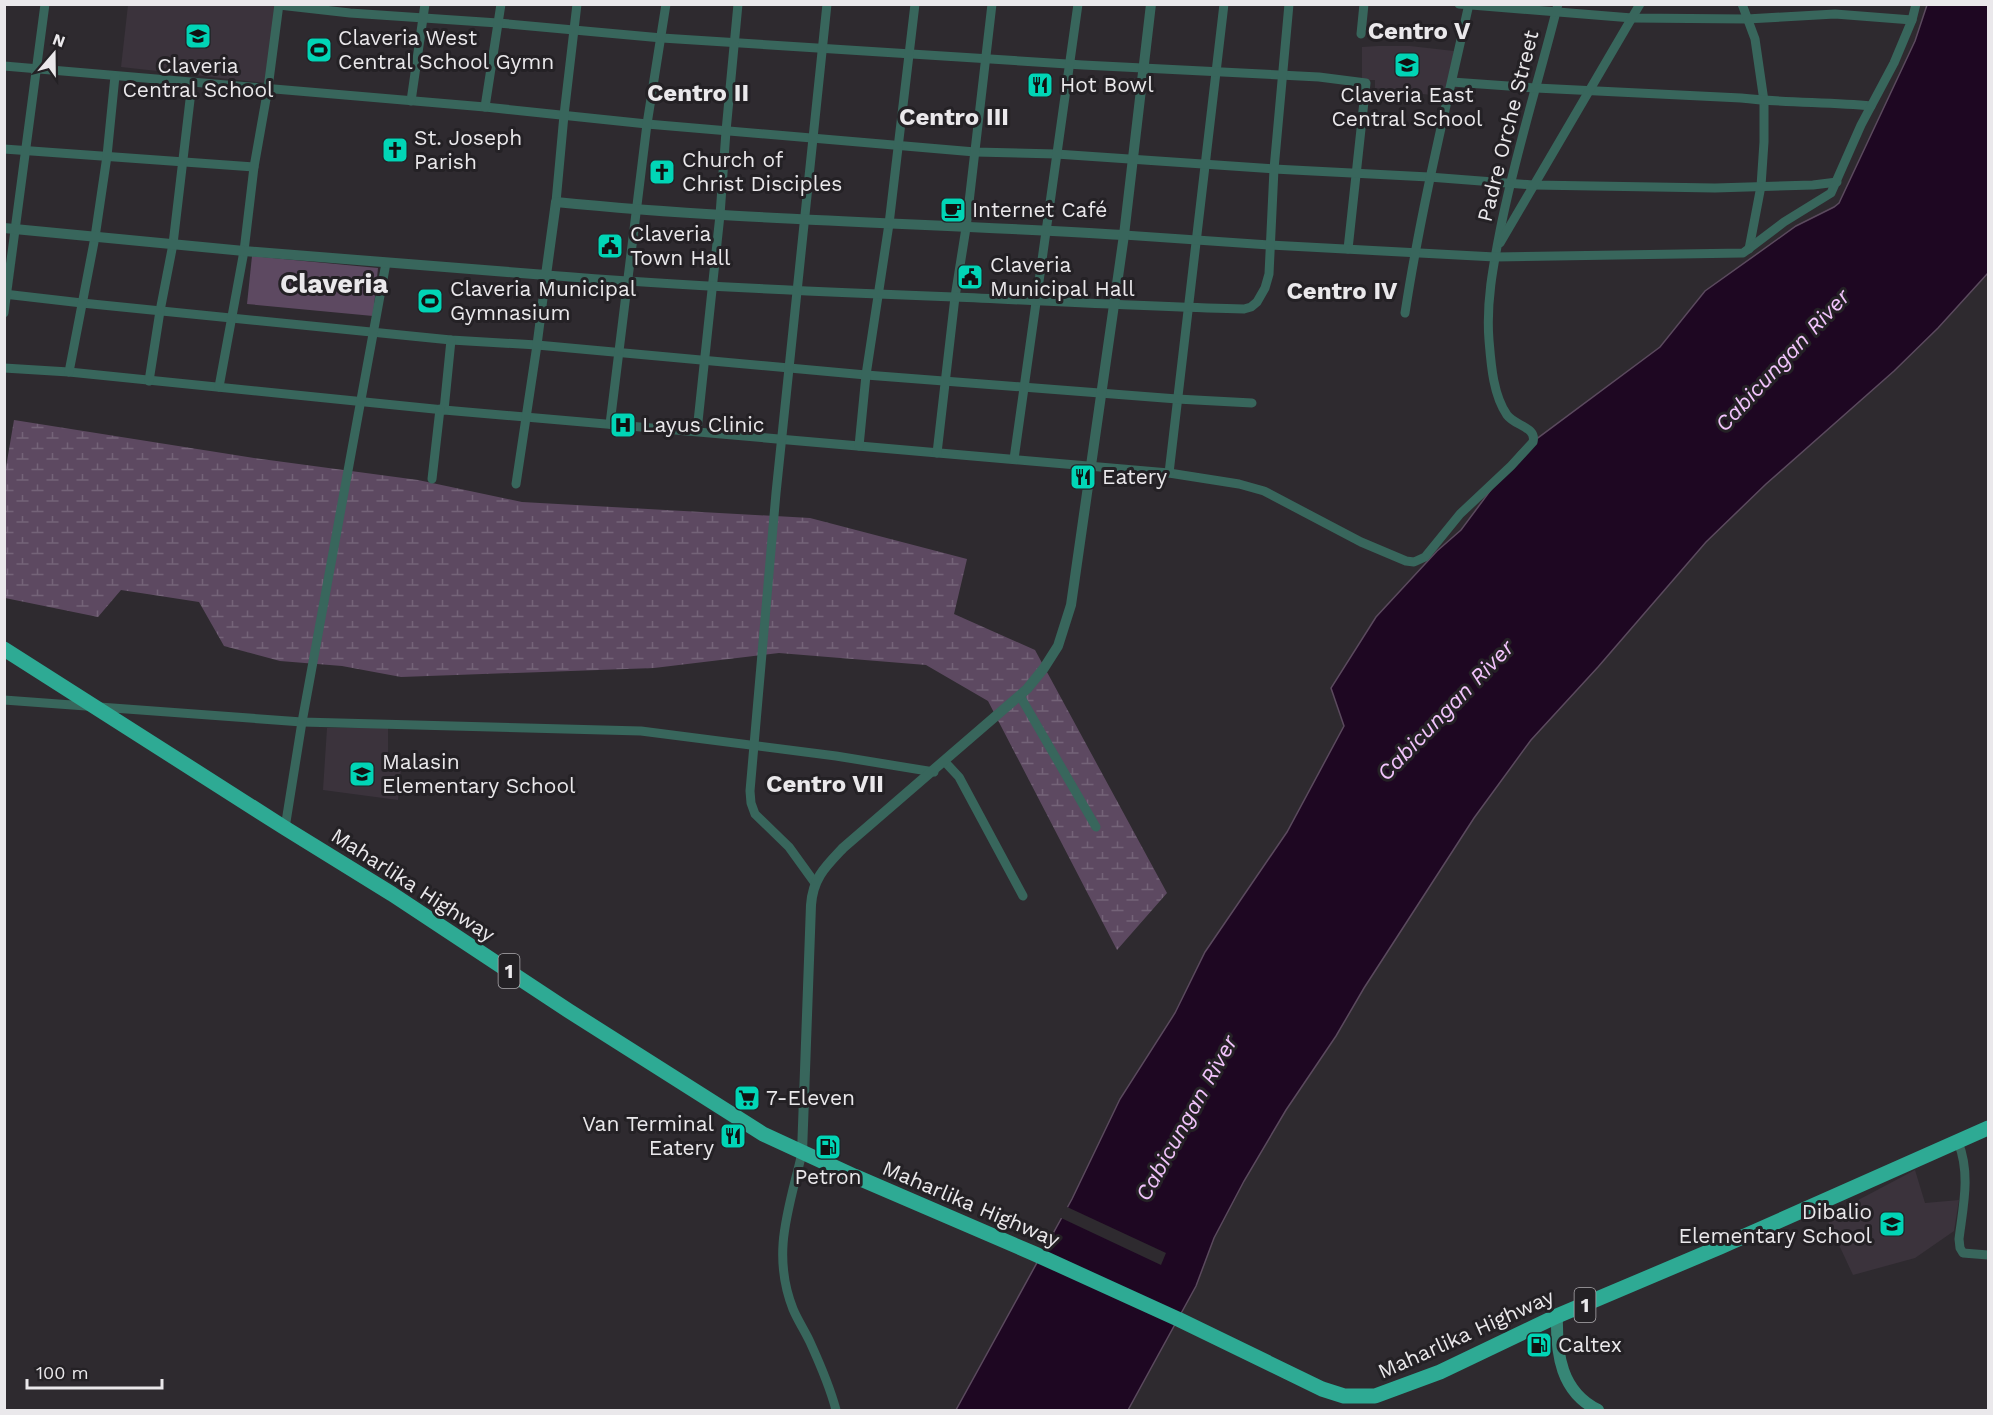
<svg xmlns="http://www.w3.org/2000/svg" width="1993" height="1415" font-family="'Work Sans',sans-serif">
  <defs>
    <pattern id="wetland-marsh" width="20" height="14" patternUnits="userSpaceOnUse" patternTransform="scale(1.5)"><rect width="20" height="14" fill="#5d4961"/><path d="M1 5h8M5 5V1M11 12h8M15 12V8" fill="none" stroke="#746378"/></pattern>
  </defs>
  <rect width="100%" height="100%" fill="#2e2a2f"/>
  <g fill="#3b333c">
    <polygon points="128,5 275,5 266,83 121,67"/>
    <polygon points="1378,46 1410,46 1454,51 1447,97 1375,88 1375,80 1362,80 1362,47"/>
    <polygon points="327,728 388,728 388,758 402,759 398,800 323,790"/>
    <polygon points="1915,1170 1925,1203 1959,1200 1954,1231 1915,1258 1853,1275 1826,1217"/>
  </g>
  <polygon fill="url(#wetland-marsh)" points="14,420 254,458 418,480 522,502 810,518 967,559 954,614 1035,650 1167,893 1117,950 988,701 926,665 779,653 654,668 401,677 342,666 280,661 224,646 199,602 121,590 98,617 5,598 5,473"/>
  <polygon fill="#5d4961" points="252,256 378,268 373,316 247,304"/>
  <polygon fill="#1e0722" stroke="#5b4a5e" stroke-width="1.5" points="1927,5 1988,5 1988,273 1938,328 1894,371 1766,484 1706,542 1598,667 1531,740 1474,818 1364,988 1336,1036 1286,1110 1244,1181 1214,1238 1196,1286 1128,1410 956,1410 1072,1199 1120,1099 1175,1013 1205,952 1287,832 1344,726 1331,688 1376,617 1437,551 1461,530 1519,452 1660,347 1705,291 1796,226 1834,207 1839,203 1915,41"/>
  <polygon fill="#2e2a2f" points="1065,1206 1166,1253 1161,1265 1059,1217"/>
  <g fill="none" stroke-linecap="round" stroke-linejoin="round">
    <g stroke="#38665c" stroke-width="9">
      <path d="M1224,4l-55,469 70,11 25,7 97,51 45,19 8,1 11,-5 35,-43 51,-48 22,-24c4,-15 -18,-16 -26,-27 -14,-20 -16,-51 -18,-75 -3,-37 4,-73 11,-109 15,-77 39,-151 58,-227"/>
      <polyline points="1459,4 1632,18 1747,19 1835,14 1912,20"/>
      <polyline points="1742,4 1755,39 1764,101 1764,142 1761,186 1749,249"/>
      <polyline points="279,5 350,13 498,23 662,38 1083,65 1319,77 1366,83 1348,249"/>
      <polyline points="1361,34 1364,4"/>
      <polyline points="4,66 485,107 647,124 975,152 1056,154 1274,169 1429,177 1533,185 1715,188 1813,185 1837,182"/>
      <path d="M1452,82l84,6 205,10c43,5 87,4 130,8"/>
      <polyline points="411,101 425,4"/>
      <polyline points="485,107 501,4"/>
      <polyline points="4,149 254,167"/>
      <polyline points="556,202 564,115 577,4"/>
      <polyline points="1124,235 1269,245 1495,257 1743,253 1784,222 1831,193 1861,125 1894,63 1912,20 1916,4"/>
      <polyline points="1500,243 1640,4"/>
      <polyline points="4,294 82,303 451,340 537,345 866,375 1177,399 1252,403"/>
      <polyline points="4,313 45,4"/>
      <path d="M1405,313c16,-104 41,-206 64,-309"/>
      <polyline points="4,368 69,372 444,410 1169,473"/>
      <polyline points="69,372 95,237 107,156 115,76"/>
      <polyline points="149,381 160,311 173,244 192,83"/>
      <polyline points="219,387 244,251 254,167 268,88 279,4"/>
      <polyline points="444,410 451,340"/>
      <polyline points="610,424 647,124 666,4"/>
      <polyline points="697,431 720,215 726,131 738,4"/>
      <polyline points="859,446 866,375 889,224 915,4"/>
      <polyline points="937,453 955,297 966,228 992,4"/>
      <polyline points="1014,459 1078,4"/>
      <polyline points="432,479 440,409"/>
      <path d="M516,484l21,-139 9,-70c135,11 271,17 408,22 96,4 193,10 290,12l7,-2 6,-5 8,-14 4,-14 5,-105 15,-165"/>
      <polyline points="1020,696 1096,827"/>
      <polyline points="4,700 302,722 641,731 836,756 934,772"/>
      <polyline points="945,762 959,777 1023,896"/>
      <polyline points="285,828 302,722 386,263"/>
      <polyline points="815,883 789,847 755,814 751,803 750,791 776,493 827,4"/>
      <path d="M1958,1142c13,32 5,64 1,97l1,9 3,5 25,2"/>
      <path d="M802,1153c-13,56 -31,100 -9,156 5,12 12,22 17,33 10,22 20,45 26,68"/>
    </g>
    <g stroke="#38665c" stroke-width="10">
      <path d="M4,228l240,23 302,24 10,-73c189,19 378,21 568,33"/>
      <path d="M802,1153l9,-248c2,-27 14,-38 32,-57l184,-159 17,-21 14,-22 13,-41 53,-370 27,-231"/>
    </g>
    <path stroke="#378676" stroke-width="12" d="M1557,1316c-1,38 4,76 41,94"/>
    <polyline stroke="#2eaa94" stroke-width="15" points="4,649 285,828 392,894 569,1011 763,1134 854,1176 1035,1254 1180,1320 1322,1389 1344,1396 1375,1396 1440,1372 1557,1316 1720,1247 1988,1128"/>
  </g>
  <defs>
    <g id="school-square" transform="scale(1.35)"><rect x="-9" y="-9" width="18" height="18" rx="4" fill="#01d5b6" stroke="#242125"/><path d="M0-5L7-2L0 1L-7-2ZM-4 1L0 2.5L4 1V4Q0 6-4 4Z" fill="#111"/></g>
    <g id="stadium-square" transform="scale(1.35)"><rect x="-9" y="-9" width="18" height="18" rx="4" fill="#01d5b6" stroke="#242125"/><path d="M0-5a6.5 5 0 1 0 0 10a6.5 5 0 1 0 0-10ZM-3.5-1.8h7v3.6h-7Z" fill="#111"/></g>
    <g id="restaurant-square" transform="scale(1.35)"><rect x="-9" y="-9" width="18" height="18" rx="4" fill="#01d5b6" stroke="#242125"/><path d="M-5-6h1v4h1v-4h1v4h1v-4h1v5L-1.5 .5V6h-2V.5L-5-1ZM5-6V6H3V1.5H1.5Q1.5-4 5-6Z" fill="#111"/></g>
    <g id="church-square" transform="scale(1.35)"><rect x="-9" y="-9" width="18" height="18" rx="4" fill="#01d5b6" stroke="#242125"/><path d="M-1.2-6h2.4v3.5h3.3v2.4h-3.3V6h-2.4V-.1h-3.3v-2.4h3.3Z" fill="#111"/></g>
    <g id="cafe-square" transform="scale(1.35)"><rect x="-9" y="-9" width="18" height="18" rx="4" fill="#01d5b6" stroke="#242125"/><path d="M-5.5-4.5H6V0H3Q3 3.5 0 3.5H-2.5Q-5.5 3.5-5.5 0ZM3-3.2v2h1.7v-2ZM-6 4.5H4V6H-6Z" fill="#111"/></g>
    <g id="civic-square" transform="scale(1.35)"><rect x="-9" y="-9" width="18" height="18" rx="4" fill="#01d5b6" stroke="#242125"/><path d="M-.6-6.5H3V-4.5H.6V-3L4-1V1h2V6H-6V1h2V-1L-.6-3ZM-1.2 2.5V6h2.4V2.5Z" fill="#111"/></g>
    <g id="hospital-square" transform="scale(1.35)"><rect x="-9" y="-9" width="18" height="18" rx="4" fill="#01d5b6" stroke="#242125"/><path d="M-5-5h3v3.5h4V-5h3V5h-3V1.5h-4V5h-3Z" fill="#111"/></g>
    <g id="supermarket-square" transform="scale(1.35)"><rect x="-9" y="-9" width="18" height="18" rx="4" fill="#01d5b6" stroke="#242125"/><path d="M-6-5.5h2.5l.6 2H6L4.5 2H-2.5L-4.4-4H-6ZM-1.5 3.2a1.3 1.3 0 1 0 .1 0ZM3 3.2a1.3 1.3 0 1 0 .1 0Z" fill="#111"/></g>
    <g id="fuel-square" transform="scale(1.35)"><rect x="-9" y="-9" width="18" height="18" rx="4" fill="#01d5b6" stroke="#242125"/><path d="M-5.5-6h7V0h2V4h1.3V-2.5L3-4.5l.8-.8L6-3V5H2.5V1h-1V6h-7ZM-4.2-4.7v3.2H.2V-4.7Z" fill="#111"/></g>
  </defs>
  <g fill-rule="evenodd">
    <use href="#school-square" x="198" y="36"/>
    <use href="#stadium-square" x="319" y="50"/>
    <use href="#school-square" x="1407" y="65"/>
    <use href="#restaurant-square" x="1040" y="85"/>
    <use href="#church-square" x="395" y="150"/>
    <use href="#church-square" x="662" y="172"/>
    <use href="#cafe-square" x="953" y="210"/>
    <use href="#civic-square" x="610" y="246"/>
    <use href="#civic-square" x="970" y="277"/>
    <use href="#stadium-square" x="430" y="301"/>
    <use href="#hospital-square" x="623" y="425"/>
    <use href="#restaurant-square" x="1083" y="477"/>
    <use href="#school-square" x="362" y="774"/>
    <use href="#supermarket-square" x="747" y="1098"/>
    <use href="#restaurant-square" x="733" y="1136"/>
    <use href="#fuel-square" x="828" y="1147"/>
    <use href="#school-square" x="1892" y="1224"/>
    <use href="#fuel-square" x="1539" y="1345"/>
  </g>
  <g text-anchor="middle" stroke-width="6" stroke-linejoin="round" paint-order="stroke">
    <g fill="#242125" stroke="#afacb0" stroke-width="1.5">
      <rect x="498.5" y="954" width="21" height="34" rx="4.5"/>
      <rect x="1574.5" y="1288" width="21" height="34" rx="4.5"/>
    </g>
    <g font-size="20" font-weight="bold" fill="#eae8eb">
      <text x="509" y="978">1</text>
      <text x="1585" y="1312">1</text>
    </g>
    <g font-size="21" fill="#eae8eb" stroke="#242125" text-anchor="start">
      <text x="338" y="45">Claveria West<tspan x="338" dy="24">Central School Gymn</tspan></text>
      <text x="198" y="73" text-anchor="middle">Claveria<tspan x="198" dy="24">Central School</tspan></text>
      <text x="1060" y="92">Hot Bowl</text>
      <text x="1407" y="102" text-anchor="middle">Claveria East<tspan x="1407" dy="24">Central School</tspan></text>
      <text x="414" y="145">St. Joseph<tspan x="414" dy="24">Parish</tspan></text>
      <text x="682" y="167">Church of<tspan x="682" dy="24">Christ Disciples</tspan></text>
      <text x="972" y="217">Internet Café</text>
      <text x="630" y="241">Claveria<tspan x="630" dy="24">Town Hall</tspan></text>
      <text x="990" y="272">Claveria<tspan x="990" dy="24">Municipal Hall</tspan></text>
      <text x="450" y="296">Claveria Municipal<tspan x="450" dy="24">Gymnasium</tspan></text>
      <text x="642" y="432">Layus Clinic</text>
      <text x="1102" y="484">Eatery</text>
      <text x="382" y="769">Malasin<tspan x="382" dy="24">Elementary School</tspan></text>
      <text x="766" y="1105">7-Eleven</text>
      <text x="714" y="1131" text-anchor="end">Van Terminal<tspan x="714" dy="24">Eatery</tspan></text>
      <text x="828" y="1184" text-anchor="middle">Petron</text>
      <text x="1872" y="1219" text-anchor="end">Dibalio<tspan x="1872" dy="24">Elementary School</tspan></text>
      <text x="1558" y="1352">Caltex</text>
    </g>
    <g font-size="21" fill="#eae8eb" stroke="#242125">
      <text transform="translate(1508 126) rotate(-76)" y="7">Padre Orche Street</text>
      <text transform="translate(413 885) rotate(33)" y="7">Maharlika Highway</text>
      <text transform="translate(971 1204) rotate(23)" y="7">Maharlika Highway</text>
      <text transform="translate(1466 1334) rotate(-24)" y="7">Maharlika Highway</text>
    </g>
    <g font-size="22" font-style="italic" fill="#f2c4fc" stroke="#242125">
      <text transform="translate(1782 360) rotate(-47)" y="8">Cabicungan River</text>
      <text transform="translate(1445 710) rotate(-46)" y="8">Cabicungan River</text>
      <text transform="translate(1186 1118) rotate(-61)" y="8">Cabicungan River</text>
    </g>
    <g font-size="24" font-weight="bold" fill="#eae8eb" stroke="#242125">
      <text x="1419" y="39">Centro V</text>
      <text x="698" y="101">Centro II</text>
      <text x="954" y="125">Centro III</text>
      <text x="1342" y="299">Centro IV</text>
      <text x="825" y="792">Centro VII</text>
    </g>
    <g font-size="27" font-weight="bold" fill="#eae8eb" stroke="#242125">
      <text x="334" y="293">Claveria</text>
    </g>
  </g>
  <rect width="1993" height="1415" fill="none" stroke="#eae8eb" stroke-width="12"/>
  <g transform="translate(54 54) rotate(20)" stroke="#242125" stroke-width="4.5" paint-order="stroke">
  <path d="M0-4.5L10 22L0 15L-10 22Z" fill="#eae8eb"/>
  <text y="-9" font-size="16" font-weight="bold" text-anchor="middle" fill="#eae8eb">N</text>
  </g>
  <path d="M27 1379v9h135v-9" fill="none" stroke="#eae8eb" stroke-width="3"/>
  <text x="36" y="1379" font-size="18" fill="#eae8eb" stroke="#242125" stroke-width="4.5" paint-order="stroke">100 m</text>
</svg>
